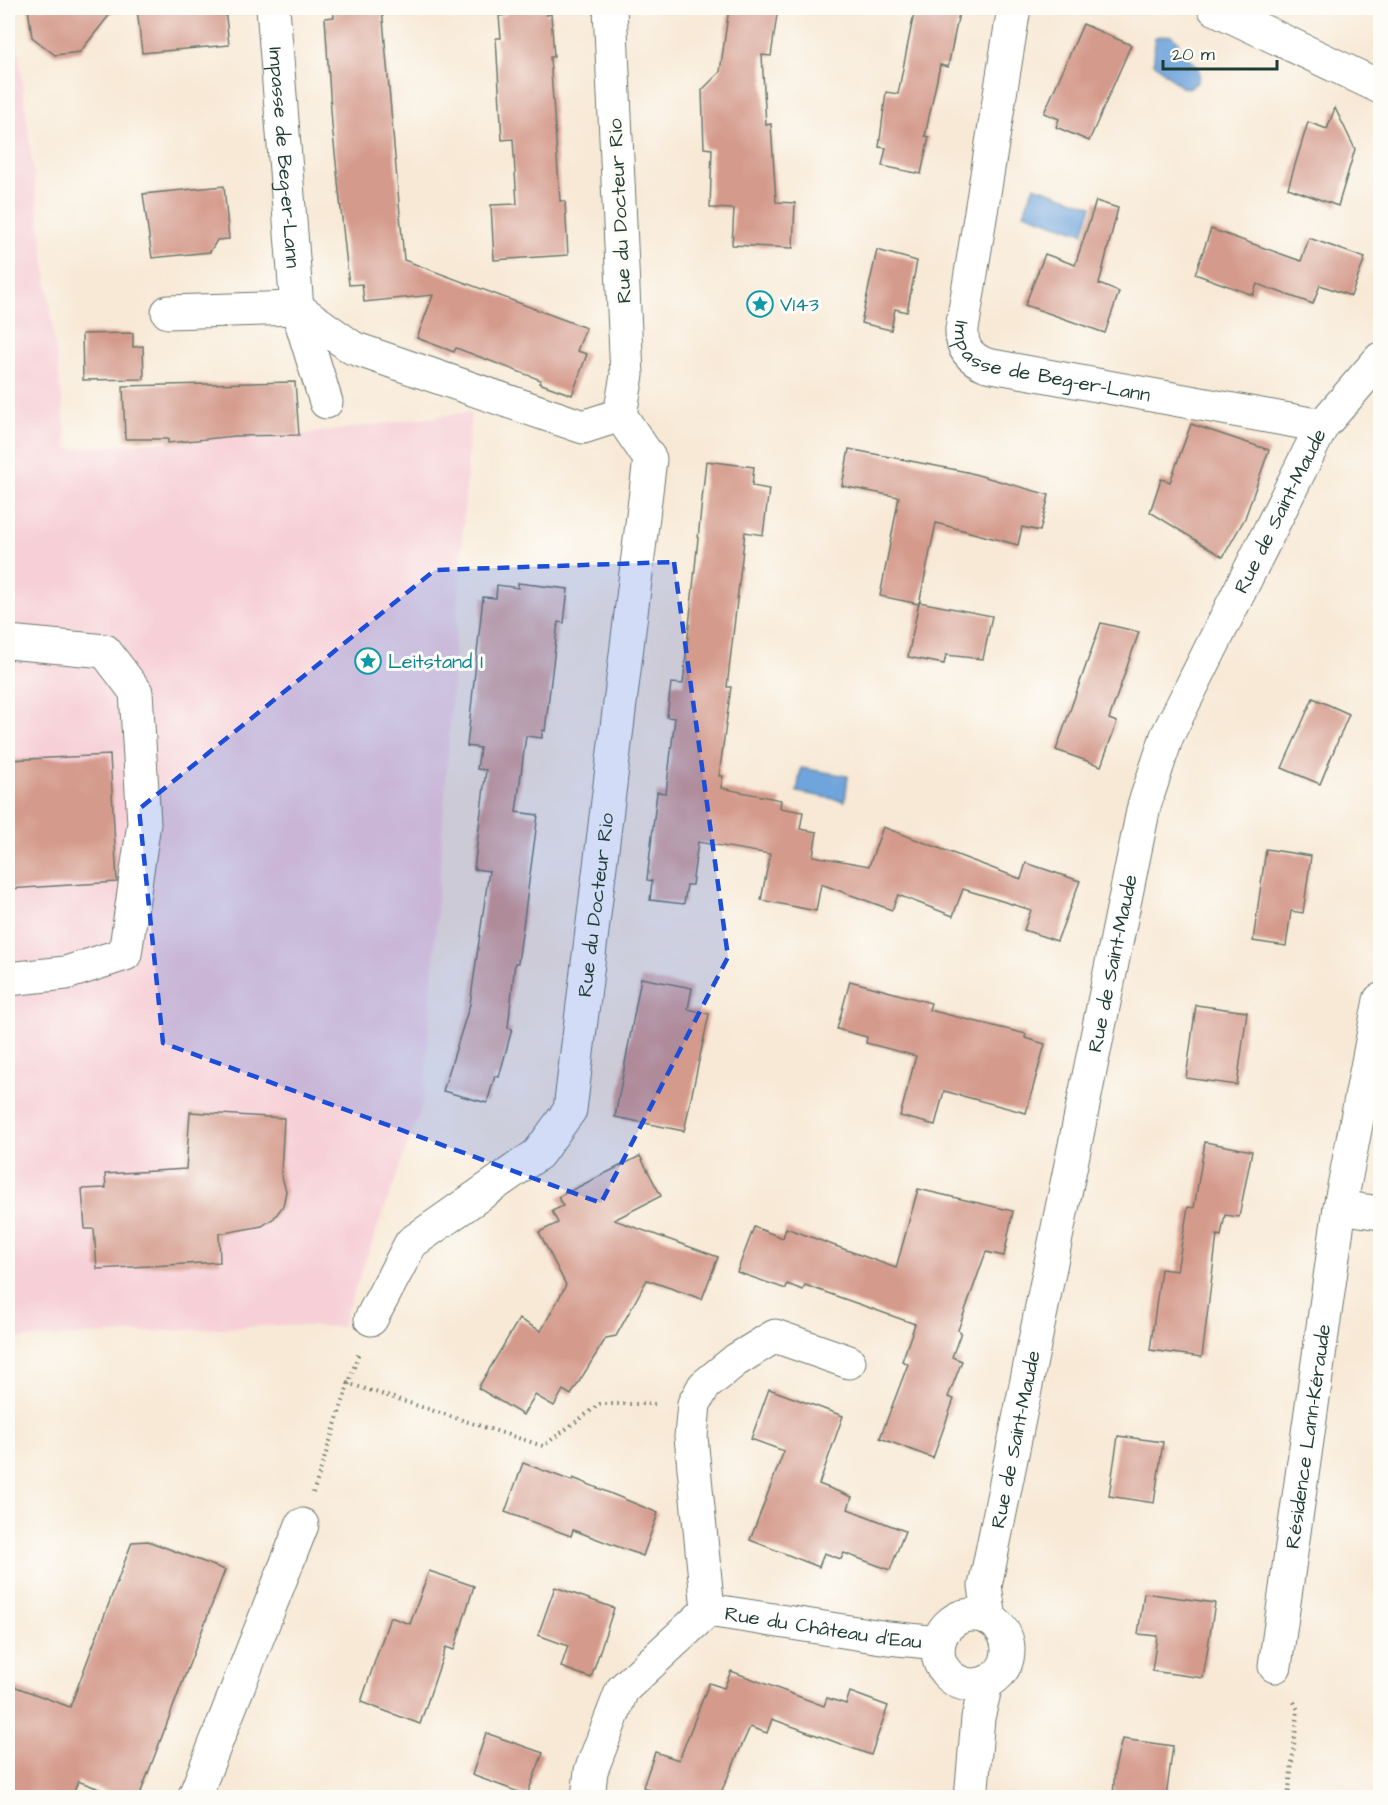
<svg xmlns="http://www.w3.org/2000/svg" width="1388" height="1805" font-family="'Architects Daughter',sans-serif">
  <rect width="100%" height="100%" fill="#fdfcf7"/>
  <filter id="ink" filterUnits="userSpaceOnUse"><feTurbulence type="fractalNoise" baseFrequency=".0167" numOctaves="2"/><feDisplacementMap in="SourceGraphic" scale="12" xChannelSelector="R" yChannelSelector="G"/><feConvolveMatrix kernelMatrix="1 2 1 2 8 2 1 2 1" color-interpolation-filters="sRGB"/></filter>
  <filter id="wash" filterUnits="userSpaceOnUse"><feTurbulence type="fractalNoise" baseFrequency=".008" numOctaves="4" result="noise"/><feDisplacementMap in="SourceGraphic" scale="24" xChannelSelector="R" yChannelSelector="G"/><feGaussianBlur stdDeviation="1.35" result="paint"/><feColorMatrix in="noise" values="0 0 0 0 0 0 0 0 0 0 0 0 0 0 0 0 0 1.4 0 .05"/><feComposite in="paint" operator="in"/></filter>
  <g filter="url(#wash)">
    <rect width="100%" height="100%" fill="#f8e9d6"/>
    <polygon fill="#f6cfd7" points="8,8 13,8 68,449 235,436 299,435 471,412 424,1101 341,1327 282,1325 8,1339"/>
    <g fill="#6fa4dc" stroke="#477088" stroke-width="1.5">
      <path d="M1171,35l7,6 1,10c10,9 26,14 18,31l-8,6 -8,-1 -27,-24 1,-26z"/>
      <polygon points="1034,186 1092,206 1083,233 1024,213"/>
      <polygon points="801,768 848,776 845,801 797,792"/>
    </g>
    <g id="blocks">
      <g fill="#d49a8b">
        <polygon points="28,8 115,8 80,52 55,55 32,37"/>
        <polygon points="137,8 225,8 229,45 142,53"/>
        <polygon points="333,8 382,8 404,260 586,328 577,351 587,354 572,395 539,383 541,380 456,348 454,352 417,338 433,295 364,302 362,284 349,285 332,125 325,18 334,17"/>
        <polygon points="505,8 547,8 547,15 551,14 554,57 550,57 560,201 565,201 568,255 494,260 491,205 517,204 513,139 502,140 496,38 501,38 499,16 506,15"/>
        <polygon points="729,8 778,8 771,56 762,55 766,125 771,124 776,202 795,203 793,248 732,245 734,209 710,208 712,149 704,148 702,90 720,72"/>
        <polygon points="915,8 960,8 948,67 940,65 925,136 929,137 921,174 882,166 886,148 879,147 886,92 898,94"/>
        <polygon points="1083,24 1131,45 1089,141 1056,127 1059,119 1044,113"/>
        <polygon points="1335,108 1355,149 1338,206 1288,188 1308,122 1327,129"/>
        <polygon points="224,186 229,239 217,240 210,252 152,258 143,194"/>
        <polygon points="1096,201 1118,208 1099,284 1119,292 1105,333 1025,305 1045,254 1075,265"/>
        <polygon points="1211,229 1301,261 1309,238 1365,258 1351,296 1320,285 1313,304 1257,284 1253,295 1195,274"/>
        <polygon points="877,250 917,261 907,312 895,309 891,330 861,323"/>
        <polygon points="133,333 133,347 143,346 144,379 83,380 82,334"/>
        <polygon points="295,382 299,435 235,436 168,443 168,439 125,439 123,386"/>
        <polygon points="1191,424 1269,450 1245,518 1223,557 1150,512 1161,479 1170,482"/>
        <polygon points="849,449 967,472 1049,495 1040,531 1022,527 1018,545 936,523 919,604 880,596 899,497 842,486"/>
        <polygon points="706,461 754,467 752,486 769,489 763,535 745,532 727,687 731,687 719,776 723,776 721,788 781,800 780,808 803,812 800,829 817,832 813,856 869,866 883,827 1021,879 1026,863 1080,881 1057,941 1024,930 1031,910 963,889 953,916 898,895 892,910 821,884 816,911 761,900 770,854 698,842 692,885 687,885 684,904 650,900 652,881 647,880 657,792 666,793 675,718 667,717 671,683 683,684"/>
        <polygon points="518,583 568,589 564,623 558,622 545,731 542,730 542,738 526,736 516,812 538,815 518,963 515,963 508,1028 512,1029 499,1077 495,1076 487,1103 443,1091 470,1004 489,871 474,869 486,770 477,769 480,748 467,746 483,597 496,598 497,585 518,588"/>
        <polygon points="919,602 992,616 983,659 946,655 944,664 908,657"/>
        <polygon points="1101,623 1139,632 1109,719 1117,722 1101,766 1056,750"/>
        <polygon points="1313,698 1349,714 1320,784 1282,768"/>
        <polygon points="110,755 117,882 8,889 8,760"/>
        <polygon points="1266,849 1311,856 1303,913 1291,911 1286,946 1253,941"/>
        <polygon points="641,978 692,988 688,1009 709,1014 684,1131 615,1117"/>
        <polygon points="850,981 931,1003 929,1010 1026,1034 1025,1038 1045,1044 1026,1113 944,1091 935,1125 900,1116 916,1056 866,1043 867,1037 837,1029"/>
        <polygon points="1196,1005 1247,1012 1237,1085 1186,1078"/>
        <polygon points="190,1112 284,1118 281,1174 286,1191 283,1206 274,1218 262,1226 219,1234 220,1262 97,1269 94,1229 85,1229 82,1189 106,1188 105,1174 186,1169"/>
        <polygon points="1205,1142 1252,1151 1239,1217 1225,1215 1221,1236 1217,1235 1202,1357 1150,1350 1161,1269 1177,1271 1188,1207 1194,1208"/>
        <polygon points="640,1156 661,1196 614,1220 718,1257 702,1299 647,1280 616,1336 606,1338 571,1395 563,1390 554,1406 535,1395 523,1415 478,1388 519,1319 541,1331 566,1285 539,1232 558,1223 552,1211 563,1206 558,1197"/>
        <polygon points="918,1189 1013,1211 1004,1256 986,1252 958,1330 961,1332 952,1357 962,1361 948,1397 954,1399 933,1458 880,1438 908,1364 902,1361 915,1324 805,1285 803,1290 787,1284 786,1289 737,1272 754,1227 783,1238 786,1228 896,1268"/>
        <polygon points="769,1389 843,1416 819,1484 852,1497 848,1509 905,1531 890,1570 844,1553 841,1559 824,1553 819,1567 750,1540 784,1451 751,1439"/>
        <polygon points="1118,1436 1163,1442 1154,1503 1109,1496"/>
        <polygon points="523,1463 572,1481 573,1478 658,1513 643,1556 573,1530 571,1536 505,1512"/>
        <polygon points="148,1541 225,1570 139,1797 121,1797 78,1781 72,1797 34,1797 8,1788 8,1684 70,1707 132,1542"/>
        <polygon points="429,1571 474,1586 454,1650 446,1647 420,1724 361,1702 390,1617 410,1624"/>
        <polygon points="555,1587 614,1608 591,1678 561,1667 568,1646 538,1635"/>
        <polygon points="1144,1593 1215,1603 1203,1678 1152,1671 1157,1636 1138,1634"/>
        <polygon points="731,1671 824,1706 827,1698 846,1704 850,1692 888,1706 871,1755 772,1719 767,1733 750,1727 719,1797 672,1797 643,1787 655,1752 679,1760 709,1683 724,1688"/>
        <polygon points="486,1733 543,1753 527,1795 472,1775"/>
        <polygon points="1122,1739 1173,1746 1166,1797 1113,1797 1115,1767"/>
      </g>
    </g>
  </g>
  <g filter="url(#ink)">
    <use href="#blocks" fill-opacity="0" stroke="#6b796d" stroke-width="1.5"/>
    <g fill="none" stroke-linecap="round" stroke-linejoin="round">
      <g stroke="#6b796d" stroke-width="35">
        <g id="minor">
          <path id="s1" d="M273,8l24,300 29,94"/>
          <path id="s2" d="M1014,8l-52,321c-1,19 7,29 25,36l335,61"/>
          <polyline points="1214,8 1380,87"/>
          <polyline points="168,312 297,308 353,348 583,427 620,415"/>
          <polyline points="8,642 105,651 136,692 144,823 125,954 66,973 8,979"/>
          <polyline points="1340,1207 1380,1213"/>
          <path id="s3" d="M371,1319l40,-76 127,-89 32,-44 80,-651 -30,-44 7,-40 -17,-367"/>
          <polyline points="708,1610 691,1437 694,1404 704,1386 736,1360 775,1336 849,1362"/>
          <circle cx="973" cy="1650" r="35"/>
          <path id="s4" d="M990,1619l-5,-33 159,-780 23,-70 155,-310 58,-67"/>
          <path id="s5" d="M1275,1666l65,-459 40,-207"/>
          <polyline points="194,1798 302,1525"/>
          <path id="s6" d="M588,1798l3,-27 31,-81 86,-80 180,28 51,5"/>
          <polyline points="971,1798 978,1718 986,1684"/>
        </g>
      </g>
      <g stroke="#6b796d" stroke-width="4" stroke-dasharray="1.5 4.5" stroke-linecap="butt">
        <polyline points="347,1383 543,1446 600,1404 657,1404"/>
        <polyline points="313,1493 359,1352"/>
        <polyline points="1288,1798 1298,1710 1292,1698"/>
      </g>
      <use href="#minor" stroke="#fff" stroke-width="33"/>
    </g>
  </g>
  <path fill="#1d4ed8" fill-opacity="0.2" stroke="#1d4ed8" stroke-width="4.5" stroke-dasharray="12 8" stroke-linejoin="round" d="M674,562l54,395 -127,246 -438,-160 -24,-234 296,-239z"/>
  <defs>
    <g id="sight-ring" transform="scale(1.35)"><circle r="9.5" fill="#fdfcf7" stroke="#0f9aa8" stroke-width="1.5"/><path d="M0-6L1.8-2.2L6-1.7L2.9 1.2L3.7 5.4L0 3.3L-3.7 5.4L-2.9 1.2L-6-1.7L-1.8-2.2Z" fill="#0f9aa8"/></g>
  </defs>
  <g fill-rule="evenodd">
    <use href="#sight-ring" x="760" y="304"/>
    <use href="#sight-ring" x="368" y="661"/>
  </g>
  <g text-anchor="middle" stroke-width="6" stroke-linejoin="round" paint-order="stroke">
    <g font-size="20" fill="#1f3d34" stroke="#fdfcf7">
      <text dy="7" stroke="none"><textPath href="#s1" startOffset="150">Impasse de Beg-er-Lann</textPath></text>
      <text transform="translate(619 211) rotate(-93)" y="7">Rue du Docteur Rio</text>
      <text dy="7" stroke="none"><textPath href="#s2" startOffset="428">Impasse de Beg-er-Lann</textPath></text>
      <text dy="7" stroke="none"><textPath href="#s4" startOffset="1155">Rue de Saint-Maude</textPath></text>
      <text dy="7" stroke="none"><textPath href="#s3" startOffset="502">Rue du Docteur Rio</textPath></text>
      <text dy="7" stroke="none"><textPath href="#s4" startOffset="669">Rue de Saint-Maude</textPath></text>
      <text dy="7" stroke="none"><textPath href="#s5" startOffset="232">Résidence Lann-Kéraude</textPath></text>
      <text dy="7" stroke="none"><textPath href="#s4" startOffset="183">Rue de Saint-Maude</textPath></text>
      <text dy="7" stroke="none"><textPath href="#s6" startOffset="348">Rue du Château d'Eau</textPath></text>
    </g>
    <g font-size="20" fill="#0d838f" stroke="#fdfcf7" text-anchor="start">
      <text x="780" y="311">V143</text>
      <text x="388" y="668">Leitstand I</text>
    </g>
  </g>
  <rect width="1388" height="1805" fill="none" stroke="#fdfcf7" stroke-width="30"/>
  <path d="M1163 60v9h114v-9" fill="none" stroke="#1f3d34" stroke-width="3"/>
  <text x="1172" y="60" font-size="18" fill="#1f3d34" stroke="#fdfcf7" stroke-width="4.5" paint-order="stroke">20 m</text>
</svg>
